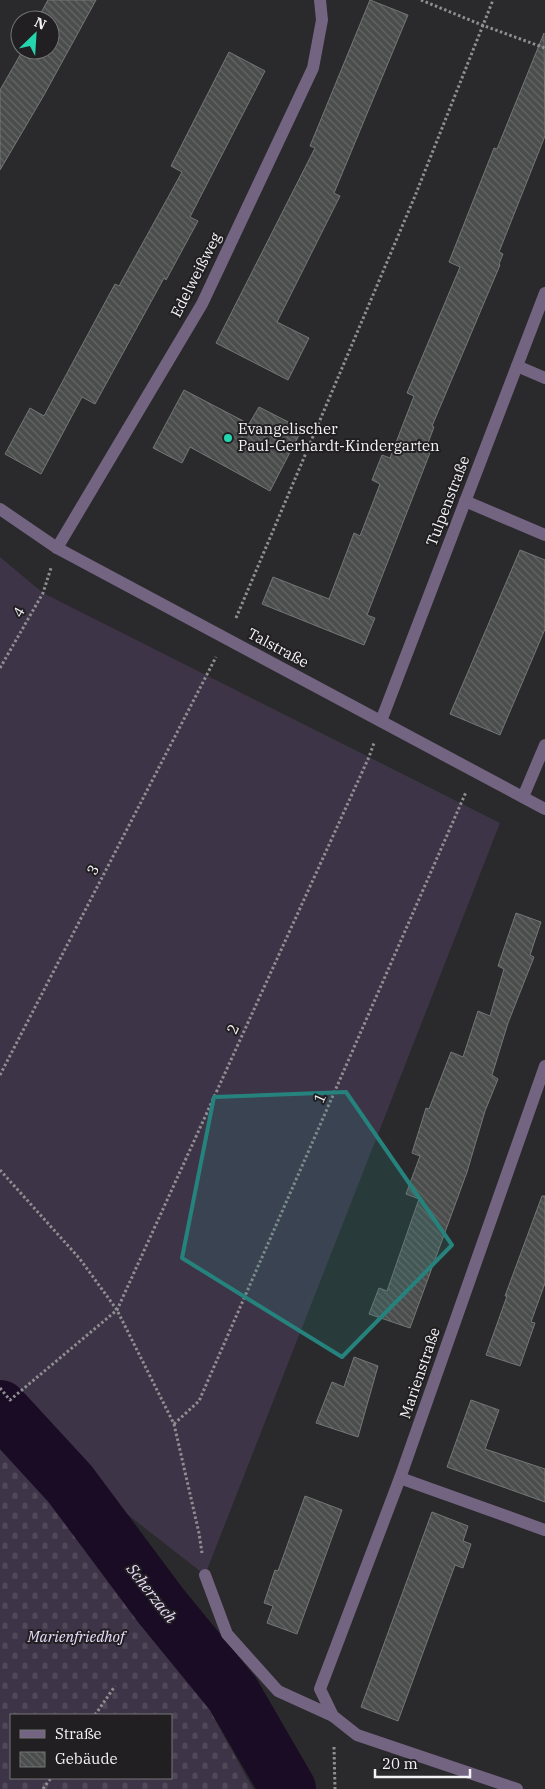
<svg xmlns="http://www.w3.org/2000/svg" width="545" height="1789" font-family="'IBM Plex Serif',serif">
  <defs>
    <pattern id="cemetery-stones" width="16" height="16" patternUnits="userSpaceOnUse" patternTransform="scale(1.25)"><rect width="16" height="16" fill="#3e3447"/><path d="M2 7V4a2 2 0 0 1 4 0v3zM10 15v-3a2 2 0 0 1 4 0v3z" fill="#514859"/></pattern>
    <pattern id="building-back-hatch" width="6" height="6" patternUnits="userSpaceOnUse" patternTransform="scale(1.25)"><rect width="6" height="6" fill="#4a4d4c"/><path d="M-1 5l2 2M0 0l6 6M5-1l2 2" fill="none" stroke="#656766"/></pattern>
  </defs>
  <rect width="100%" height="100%" fill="#2a292b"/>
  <path fill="url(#cemetery-stones)" fill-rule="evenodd" d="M0,1427l157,187 96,175h-253zM11,1715h160v63h-160z"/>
  <polygon fill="#3e3447" points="0,557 43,593 500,823 205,1575 64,1465 0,1388"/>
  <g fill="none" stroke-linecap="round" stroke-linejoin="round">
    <polyline stroke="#190c24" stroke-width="56" points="0,1408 70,1484 161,1606 233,1694 288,1789"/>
  </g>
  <g fill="url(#building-back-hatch)" stroke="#737775">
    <polygon points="48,0 96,0 44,95 0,170 0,90 23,50 50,50 50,20 37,20"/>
    <polygon points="370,0 408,15 334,193 340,196 277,322 309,338 288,380 216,343 315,148 310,146"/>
    <polygon points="544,33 545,136 499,252 503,254 499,264 500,265 432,426 434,427 428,443 433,445 367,615 375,618 364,645 262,604 273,577 329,599 354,533 360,536 380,484 372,480 382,455 390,458 414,396 407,393 460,267 449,262 494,148 497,149"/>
    <polygon points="229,52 265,71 190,217 198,221 166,280 164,278 95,404 82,397 41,474 5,454 30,408 44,416 115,284 119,286 182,172 171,166"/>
    <polygon points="184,390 249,424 259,407 302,429 270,491 190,447 182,463 153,448"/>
    <polygon points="520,550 545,560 545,629 500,735 450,714"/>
    <polygon points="516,913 541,922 530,955 534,957 508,1023 492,1075 498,1079 485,1111 467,1172 410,1328 369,1314 379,1288 387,1291 419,1199 406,1194 420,1156 412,1153 426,1108 429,1109 451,1052 463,1057 478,1011 490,1016 504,969 498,966"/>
    <polygon points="542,1196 545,1196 545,1283 531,1322 535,1323 520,1366 486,1355 507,1296 505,1296"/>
    <polygon points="354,1357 378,1366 358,1437 316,1423 332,1382 344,1387"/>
    <polygon points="471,1400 499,1410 485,1449 545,1469 545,1502 447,1467"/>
    <polygon points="305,1496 342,1510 297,1634 267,1623 273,1606 264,1603 275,1570 278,1571"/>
    <polygon points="432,1512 468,1526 463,1541 471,1544 463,1568 455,1565 398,1721 361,1707"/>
  </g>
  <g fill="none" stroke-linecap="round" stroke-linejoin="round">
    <g stroke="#8f8e90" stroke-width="3" stroke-dasharray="2.5 2.5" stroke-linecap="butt">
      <polyline points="421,0 482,25 545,48"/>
      <polyline points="236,618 415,196 493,0"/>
      <polyline points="0,668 43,593 51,568"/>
      <polyline points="0,1075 216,657"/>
      <polyline points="0,1170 80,1259 117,1310 174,1424 199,1533 202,1553"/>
      <polyline points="0,1388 10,1400 117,1310 369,757 374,743"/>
      <polyline points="174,1424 199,1401 466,792"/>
      <polyline points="95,1715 115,1686"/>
      <polyline points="334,1747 335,1789"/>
      <polyline points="43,1789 51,1778"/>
    </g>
    <g stroke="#736482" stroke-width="12">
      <polyline points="517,366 545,378"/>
      <polyline points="465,501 545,535"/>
      <polyline points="0,509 57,548 545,809"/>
      <polyline points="57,548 202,304 313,68 322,20 320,0"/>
      <polyline points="381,721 545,293"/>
      <polyline points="523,797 545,745"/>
      <polyline points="400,1478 545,1530"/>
      <polyline points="205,1575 227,1634 278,1691 333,1716"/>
      <polyline points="517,1789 357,1735 333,1716 320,1689 400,1478 545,1066"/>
    </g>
  </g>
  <path fill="#26827c" fill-opacity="0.2" stroke="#26827c" stroke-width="4" stroke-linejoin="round" d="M346,1092l106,153 -110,112 -160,-99 32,-161z"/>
  <circle fill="#25d5ae" stroke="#211f22" stroke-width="2" cx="228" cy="438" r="5"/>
  <g text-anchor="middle" stroke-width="4" stroke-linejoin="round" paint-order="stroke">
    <g font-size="15" fill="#f4f3f5" stroke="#211f22">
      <text transform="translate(196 275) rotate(-63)" y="5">Edelweißweg</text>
      <text transform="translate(448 501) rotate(-69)" y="5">Tulpenstraße</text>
      <text transform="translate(19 612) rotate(-60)" y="5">4</text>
      <text transform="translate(278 648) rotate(28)" y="5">Talstraße</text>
      <text transform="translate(93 870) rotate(-63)" y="5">3</text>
      <text transform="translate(233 1029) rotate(-65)" y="5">2</text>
      <text transform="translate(320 1098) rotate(-66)" y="5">1</text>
      <text transform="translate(420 1373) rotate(-71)" y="5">Marienstraße</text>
    </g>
    <g font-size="15" fill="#f4f3f5" stroke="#211f22" text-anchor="start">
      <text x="238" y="434">Evangelischer<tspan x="238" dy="17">Paul-Gerhardt-Kindergarten</tspan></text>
    </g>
    <g font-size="15" font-style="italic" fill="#ecdcfd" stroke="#211f22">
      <text x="76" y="1642">Marienfriedhof</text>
    </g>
    <g font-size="16" font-style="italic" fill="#ebdbfc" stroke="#211f22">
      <text transform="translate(152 1593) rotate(52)" y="6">Scherzach</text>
    </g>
  </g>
  <rect x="10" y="1714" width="162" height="65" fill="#211f22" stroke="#757476"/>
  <rect x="20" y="1730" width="25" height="8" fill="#736482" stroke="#757476"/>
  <text x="55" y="1739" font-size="15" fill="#f4f3f5">Straße</text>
  <rect x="20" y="1752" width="25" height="15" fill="url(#building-back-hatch)" stroke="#757476"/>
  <text x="55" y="1764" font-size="15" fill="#f4f3f5">Gebäude</text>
  <g transform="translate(35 35) rotate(25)"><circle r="24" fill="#211f22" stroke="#757476"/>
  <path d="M0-4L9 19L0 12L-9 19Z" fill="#25d5ae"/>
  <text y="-8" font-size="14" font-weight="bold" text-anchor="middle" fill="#f4f3f5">N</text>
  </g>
  <path d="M375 1769v8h95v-8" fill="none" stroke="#f4f3f5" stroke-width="2.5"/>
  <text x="382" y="1769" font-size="15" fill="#f4f3f5" stroke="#211f22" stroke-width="4" paint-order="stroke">20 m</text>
</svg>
